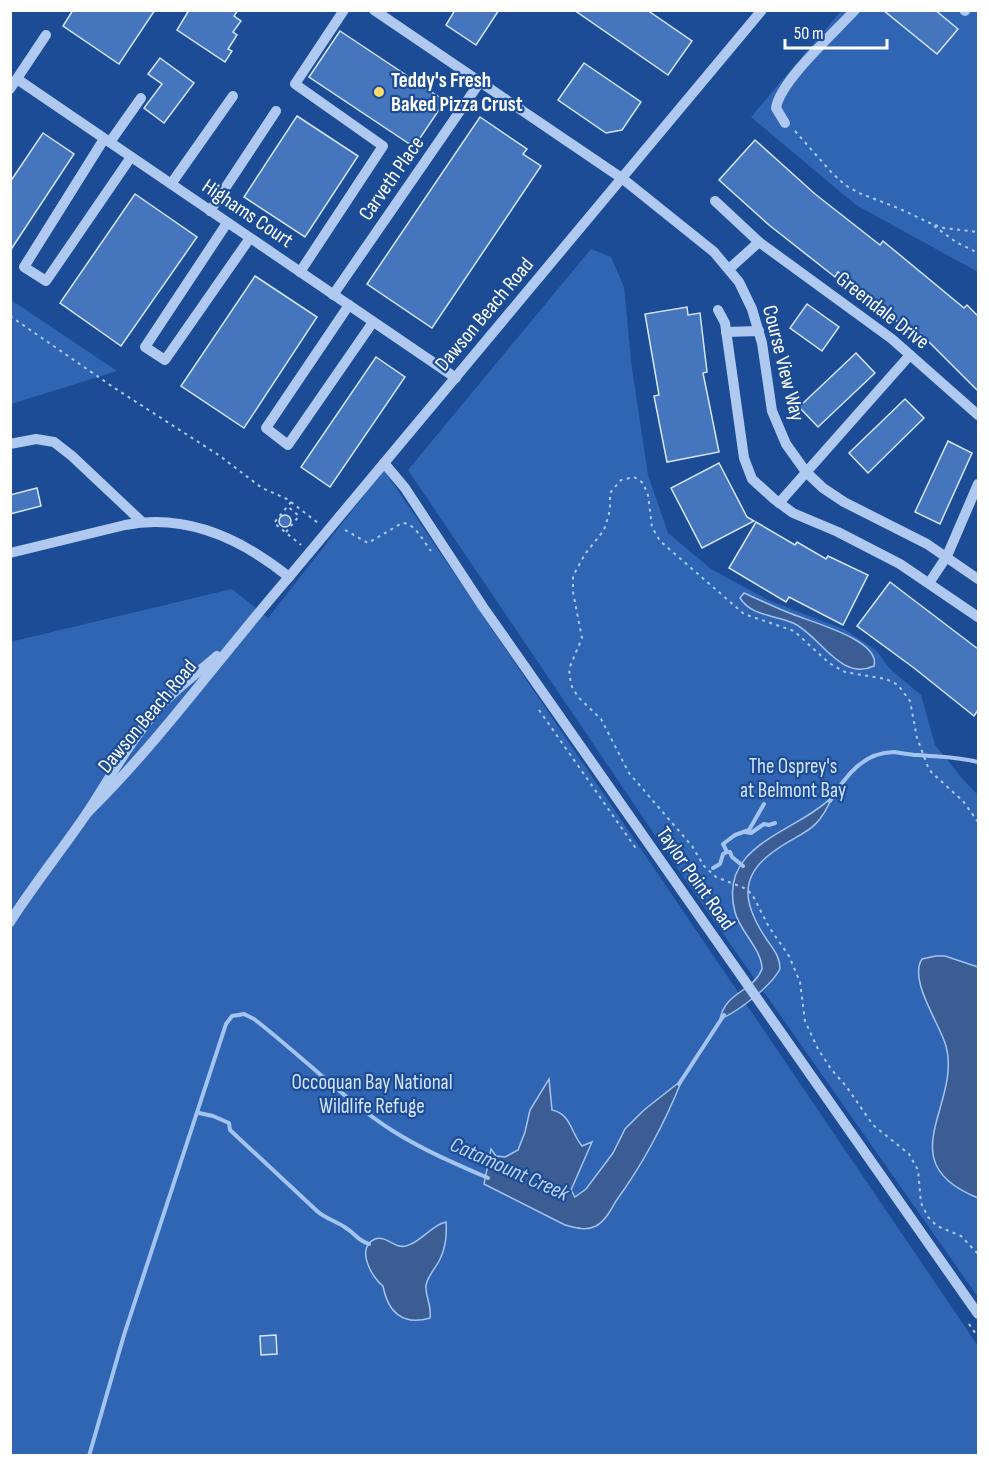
<svg xmlns="http://www.w3.org/2000/svg" width="989" height="1466" font-family="'Sofia Sans Condensed',sans-serif">
  <rect width="100%" height="100%" fill="#1c4c96"/>
  <g fill="#3065b4">
    <polygon points="841,11 978,11 978,272 856,205 751,117"/>
    <polygon points="591,249 611,257 624,287 632,369 648,475 668,533 711,569 768,600 846,630 877,651 890,669 921,695 935,745 967,784 978,795 978,1297 686,881 408,470"/>
    <polygon points="10,300 11,300 117,371 11,404"/>
    <polygon points="384,470 978,1346 978,1455 11,1455 10,642 232,589 268,618"/>
  </g>
  <g fill="#3c5d93" stroke="#a3c4f1" stroke-width="1.5">
    <path d="M744,593c16,7 32,15 48,21 19,8 89,26 82,52 -34,16 -55,-32 -81,-43 -18,-8 -42,-7 -53,-25z"/>
    <path d="M832,797c-16,40 -34,34 -63,58 -33,26 -22,55 -2,85 7,10 13,17 13,29 -9,17 -42,43 -60,50 6,-28 33,-27 42,-50 0,-20 -22,-37 -27,-57 -18,-68 61,-79 97,-115z"/>
    <path d="M936,956h9l33,11v231c-90,-36 -16,-93 -32,-152 -6,-22 -38,-66 -24,-87z"/>
    <path d="M549,1079l3,31c19,4 19,23 30,36l10,-4 -21,48 4,7 11,-8 27,-36 12,-24 19,-19 38,-30c-17,42 -39,84 -66,121 -5,9 -11,20 -20,25 -10,5 -20,2 -31,-1l-81,-41 7,-35 5,7 9,1 13,-7 7,-18 5,-22z"/>
    <path d="M446,1222c1,13 0,25 -6,37 -4,9 -12,16 -14,26 -1,11 6,21 4,33 -26,8 -42,-5 -47,-32 -11,-8 -28,-38 -8,-47 12,-4 19,10 31,7 16,-4 25,-21 40,-24z"/>
  </g>
  <g fill="none" stroke-linecap="round" stroke-linejoin="round">
    <g stroke="#a3c4f1" stroke-width="4">
      <path d="M830,801c15,-24 33,-49 64,-49 8,1 16,3 24,3 21,2 40,2 60,7"/>
      <polyline points="745,832 751,833 764,824 769,825 775,823"/>
      <polyline points="743,866 732,857 730,852 727,852 723,844 735,835 749,830 764,804"/>
      <polyline points="713,868 720,864 723,854 727,852"/>
      <polyline points="679,1084 724,1015"/>
      <path d="M199,1113l14,3 16,7 1,7 87,81c9,8 19,10 29,17 10,6 11,12 23,16"/>
      <path d="M89,1456l35,-121 102,-311 6,-8 12,-2 10,5c47,36 89,80 139,112 30,19 63,33 95,47"/>
    </g>
  </g>
  <g fill="#4475bd" stroke="#d6e5fb" stroke-width="1.5">
    <polygon points="73,10 155,10 119,64 63,26"/>
    <polygon points="189,10 238,10 234,16 241,21 233,32 237,35 228,49 232,51 225,62 177,30"/>
    <polygon points="455,10 499,10 476,45 446,25"/>
    <polygon points="574,10 647,10 692,41 668,75"/>
    <polygon points="883,10 935,10 958,29 937,54"/>
    <polygon points="340,31 445,101 414,147 309,77"/>
    <polygon points="160,58 194,83 164,123 144,108 162,84 148,74"/>
    <polygon points="584,63 641,102 622,130 606,133 558,100"/>
    <polygon points="297,116 358,156 305,237 244,197"/>
    <polygon points="480,117 527,149 523,154 541,166 432,328 367,284"/>
    <polygon points="43,133 74,154 10,251 10,182"/>
    <polygon points="755,140 815,194 880,245 883,241 964,308 967,305 978,316 978,391 921,334 917,338 838,272 835,277 769,225 719,180"/>
    <polygon points="135,194 197,237 121,346 60,303"/>
    <polygon points="255,276 317,317 244,428 181,386"/>
    <polygon points="807,304 839,327 822,351 790,328"/>
    <polygon points="687,307 688,315 700,313 707,372 703,373 719,452 667,462 654,396 659,395 645,314"/>
    <polygon points="856,353 875,373 818,427 799,407"/>
    <polygon points="376,357 405,377 330,487 301,467"/>
    <polygon points="905,399 924,418 868,473 849,453"/>
    <polygon points="948,441 972,453 940,524 915,512"/>
    <polygon points="719,463 747,517 754,521 702,548 671,488"/>
    <polygon points="37,488 41,506 10,514 10,495"/>
    <circle cx="285" cy="521" r="6"/>
    <polygon points="756,522 795,545 797,542 826,559 828,556 868,575 843,625 789,597 786,602 729,568"/>
    <polygon points="890,582 978,649 978,710 974,716 914,668 857,626"/>
    <polygon points="276,1335 277,1354 261,1355 260,1336"/>
  </g>
  <g fill="none" stroke-linecap="round" stroke-linejoin="round">
    <g stroke="#afc9f0" stroke-width="2" stroke-dasharray="3 4.5" stroke-linecap="butt">
      <polyline points="795,131 832,173 845,185 859,193 898,208 932,224 944,228 978,232"/>
      <polyline points="934,226 956,242 978,253"/>
      <polyline points="10,316 113,387 220,456 262,488 287,499 318,523"/>
      <polyline points="291,502 274,523 301,545"/>
      <path d="M345,530l23,13 34,-20c13,0 21,18 29,28"/>
      <polyline points="286,532 299,516 287,506"/>
      <polyline points="539,710 637,850"/>
      <polyline points="978,822 963,801 932,773 928,767 917,738 910,701 898,685 886,679 845,672 829,663 794,631 744,614 660,541 652,527 648,495 643,483 634,477 621,480 610,493 610,510 604,530 585,554 573,576 573,592 582,638 569,669 571,685 578,697 601,719 629,773 692,846 704,866 716,877 744,888 752,894 769,927 789,956 800,982 805,1021 818,1049 831,1069 846,1086 873,1125 909,1154 918,1170 921,1203 928,1217 937,1226 961,1236 978,1254"/>
      <polyline points="969,1324 978,1337"/>
    </g>
    <g stroke="#afc9f0" stroke-width="10">
      <polyline points="374,10 623,179 714,252 739,282 752,309 762,343 772,411 786,444 806,472 823,488 844,502 927,544 978,579"/>
      <polyline points="964,10 965,11"/>
      <polyline points="17,79 456,378"/>
      <polyline points="10,89 46,35"/>
      <path d="M785,123l-9,-15c4,-27 59,-76 79,-98"/>
      <polyline points="104,139 24,267 46,281 131,157"/>
      <polyline points="110,142 141,98"/>
      <polyline points="171,184 233,96"/>
      <polyline points="715,201 759,242"/>
      <polyline points="210,211 276,111"/>
      <polyline points="227,223 145,347 165,360 250,238"/>
      <polyline points="729,269 759,242 892,339 978,415"/>
      <polyline points="300,272 383,146 295,84 344,10"/>
      <polyline points="333,295 480,82"/>
      <polyline points="349,305 266,428 288,445 373,322"/>
      <polyline points="718,310 725,323 744,458 752,479 774,499 793,513 838,532 900,564 978,617"/>
      <polyline points="726,332 759,331"/>
      <polyline points="10,444 36,439 54,442 72,456 142,522"/>
      <polyline points="384,463 405,488 483,607 978,1314"/>
      <polyline points="779,503 910,355"/>
      <path d="M10,553l115,-28c62,-12 117,14 164,52"/>
      <polyline points="929,583 947,556 978,484"/>
      <path d="M87,813c74,-73 134,-158 202,-236l473,-567"/>
      <path d="M10,922c24,-38 52,-72 77,-109 25,-38 46,-78 78,-112 16,-16 35,-30 52,-45"/>
    </g>
  </g>
  <circle fill="#ffdc6e" stroke="#1c4c96" stroke-width="2" cx="379" cy="92" r="6"/>
  <g text-anchor="middle" stroke-width="4.5" stroke-linejoin="round" paint-order="stroke">
    <g font-size="21" font-weight="bold" fill="#fff" stroke="#1c4c96" text-anchor="start">
      <text x="391" y="87">Teddy's Fresh<tspan x="391" dy="24">Baked Pizza Crust</tspan></text>
    </g>
    <g font-size="21" fill="#fff" stroke="#1c4c96">
      <text transform="translate(391 178) rotate(-55)" y="7">Carveth Place</text>
      <text transform="translate(248 213) rotate(34)" y="7">Highams Court</text>
      <text transform="translate(883 310) rotate(38)" y="7">Greendale Drive</text>
      <text transform="translate(484 314) rotate(-50)" y="7">Dawson Beach Road</text>
      <text transform="translate(784 363) rotate(76)" y="7">Course View Way</text>
      <text transform="translate(147 716) rotate(-50)" y="7">Dawson Beach Road</text>
      <text transform="translate(696 878) rotate(55)" y="7">Taylor Point Road</text>
    </g>
    <g font-size="21" fill="#d6e5fb" stroke="#1c4c96">
      <text x="793" y="773">The Osprey's<tspan x="793" dy="24">at Belmont Bay</tspan></text>
      <text x="372" y="1089">Occoquan Bay National<tspan x="372" dy="24">Wildlife Refuge</tspan></text>
    </g>
    <g font-size="22" font-style="italic" fill="#bcd4f6" stroke="#1c4c96">
      <text transform="translate(510 1168) rotate(24)" y="8">Catamount Creek</text>
    </g>
  </g>
  <rect width="989" height="1466" fill="none" stroke="#ffffff" stroke-width="24"/>
  <path d="M785 39v9h102v-9" fill="none" stroke="#ffffff" stroke-width="3"/>
  <text x="794" y="39" font-size="18" fill="#ffffff" stroke="#1c4c96" stroke-width="4.5" paint-order="stroke">50 m</text>
</svg>
